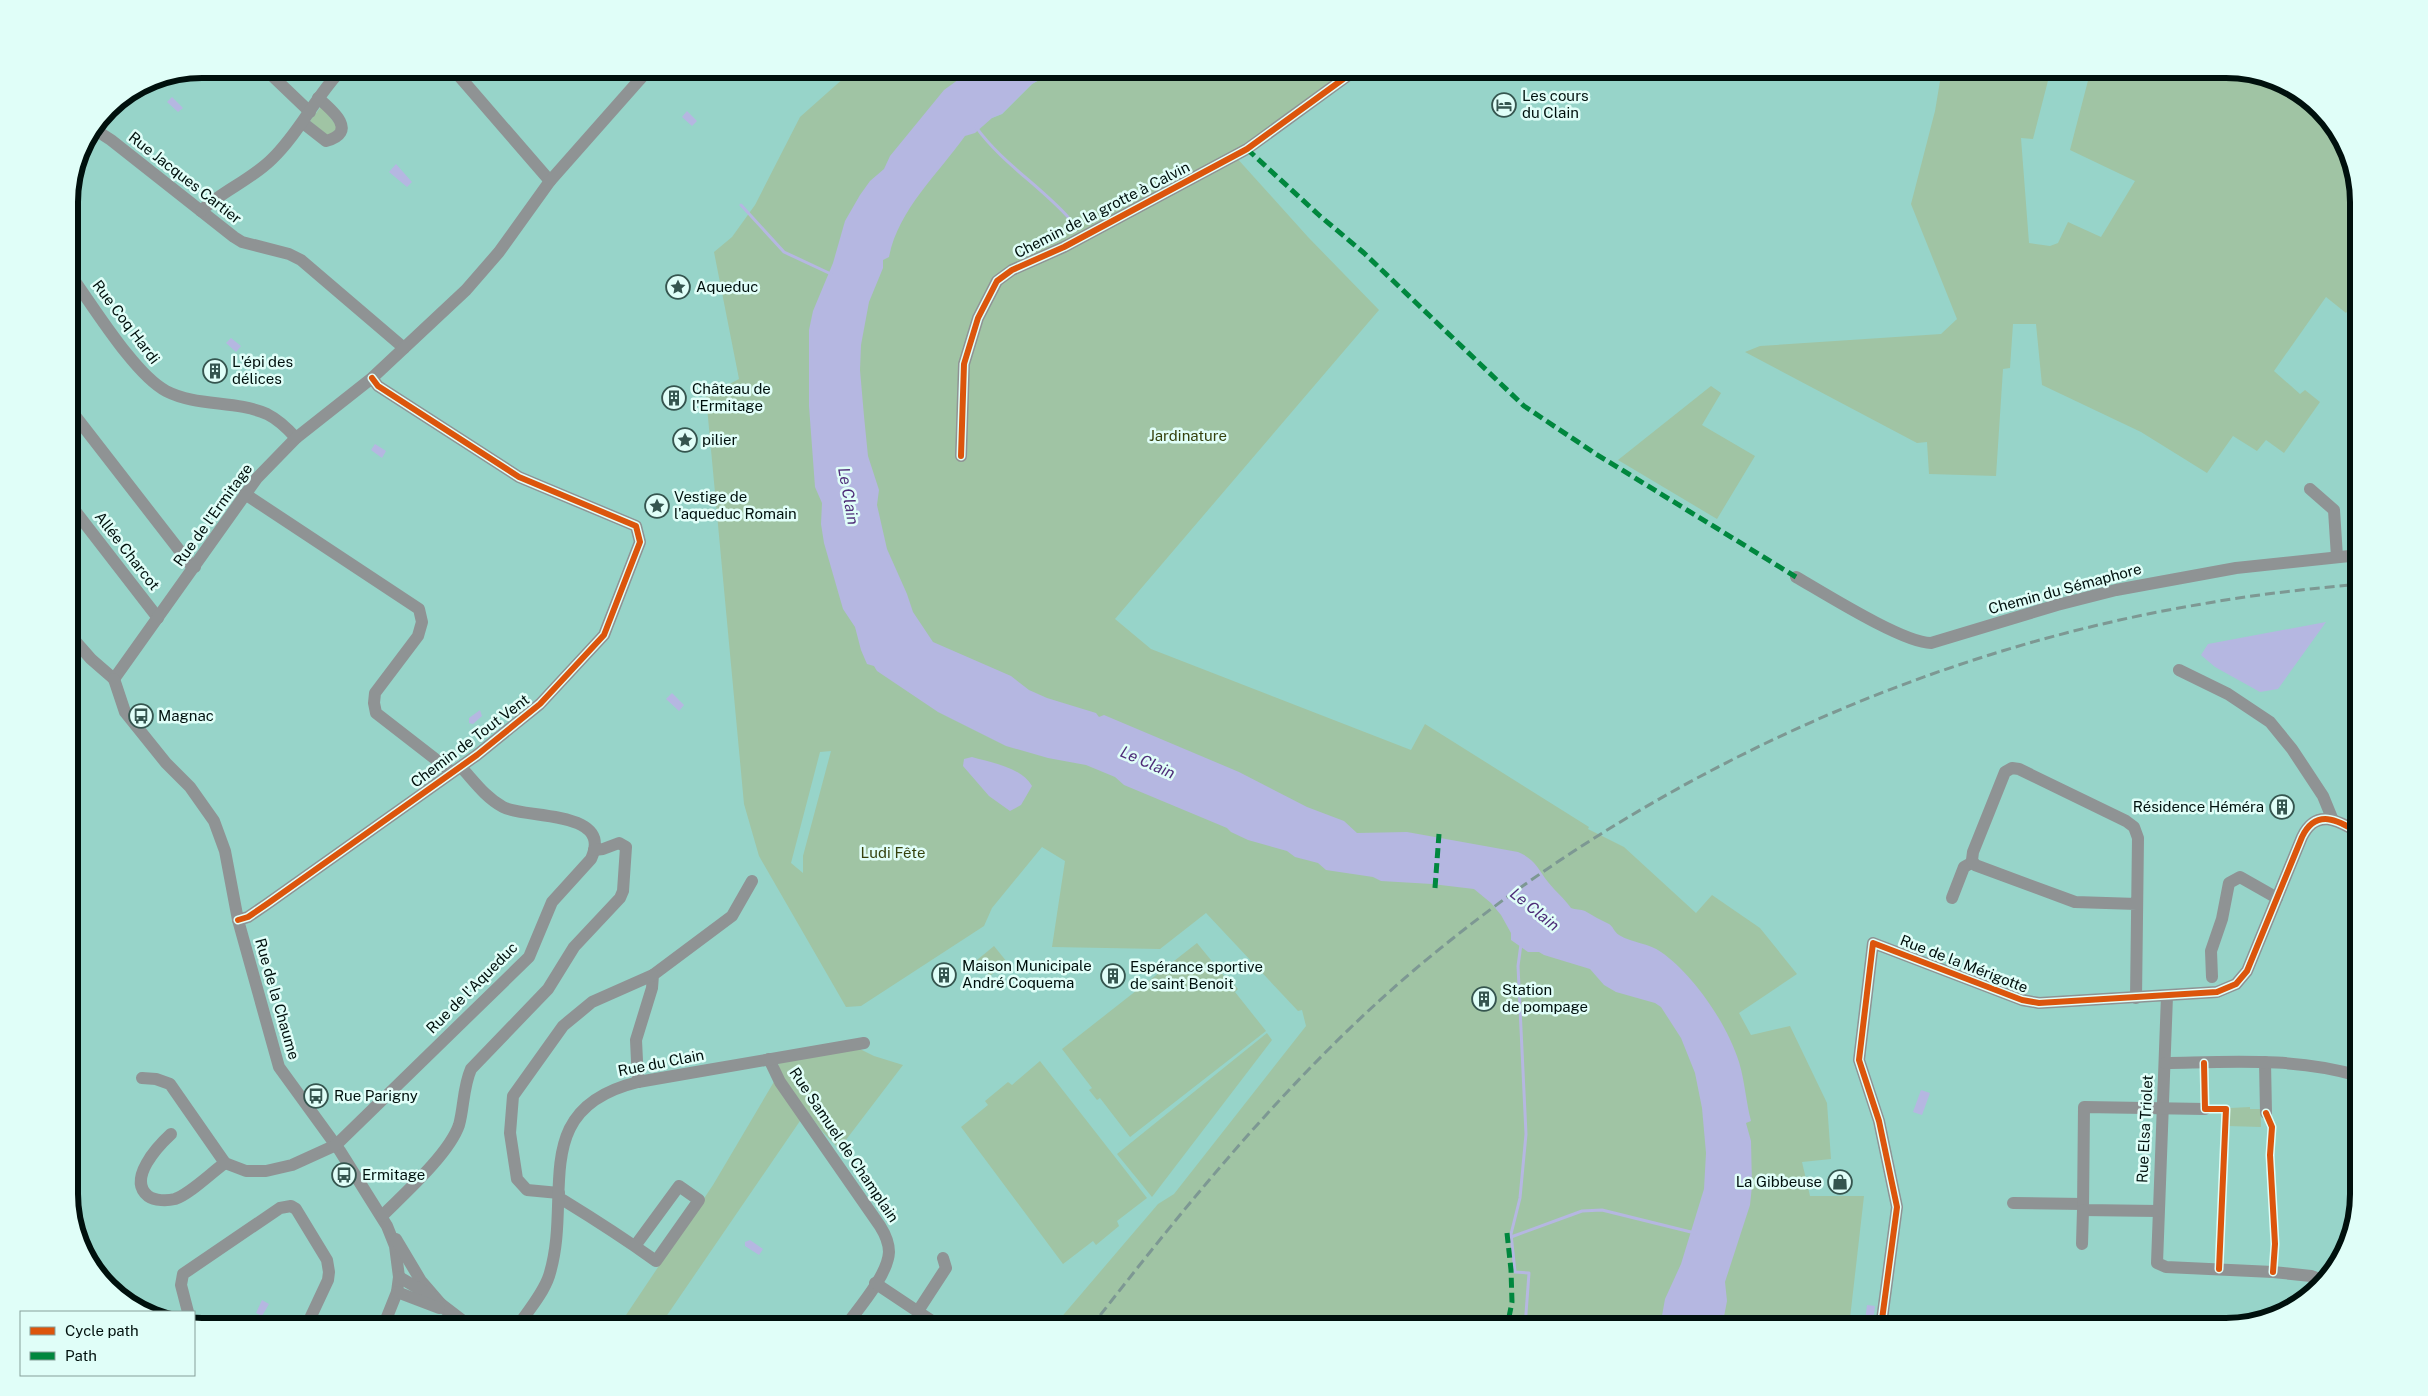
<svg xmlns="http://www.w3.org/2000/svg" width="2428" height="1396" font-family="'Public Sans',sans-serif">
  <rect width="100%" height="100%" fill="#97d4c9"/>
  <g fill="#a0c4a4" fill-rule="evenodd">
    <path d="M854,69h119l-28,21 47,28 10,-4 30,-30 27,-15h298l-122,87 73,81 71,73 -264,309 36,30 260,101 14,-26 164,103 -1,2 36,18 72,66 16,-18 48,33 37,46 -58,39 12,22 39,-9 37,77 4,56 -29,3 8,34h54l-15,131h-796l105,-123 16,-10 132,-168 -4,-16 -4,1 -92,-98 -46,36 -108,-2 13,-86 -23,-14 -50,61 -8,18 -123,80 -15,1 -87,-151 -15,-52 -38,-408 33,-17 -25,-127 18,-15 23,-32 45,-88zM831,751l-28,105v17l-12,-10 29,-111z"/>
    <polygon points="1942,69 2051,69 2033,139 2021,138 2029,243 2050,246 2058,243 2068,222 2101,237 2135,181 2070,150 2091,69 2226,69 2293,86 2337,128 2359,193 2359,297 2346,313 2326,297 2274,371 2300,394 2305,390 2320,402 2284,453 2266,440 2257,451 2233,436 2207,473 2141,432 2042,385 2036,324 2013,324 2010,368 2003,369 1996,476 1929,474 1927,442 1917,443 1745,352 1760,346 1941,334 1957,319 1911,204 1935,111"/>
    <polygon points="320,108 323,108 338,128 328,136 310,121"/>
    <polygon points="1711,386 1721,393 1702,425 1755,456 1717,519 1618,460"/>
    <polygon points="1197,943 1228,981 1230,979 1238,989 1235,992 1266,1031 1130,1137 1100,1098 1097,1100 1089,1090 1092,1088 1062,1049"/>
    <polygon points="994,946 1007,962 990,976 977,960"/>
    <polygon points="1267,1033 1272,1040 1152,1197 1117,1154"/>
    <polygon points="860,1049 874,1056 903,1065 839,1149 821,1130 780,1074 778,1062"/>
    <polygon points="1040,1061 1147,1198 1117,1221 1119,1226 1096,1245 1093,1241 1063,1264 961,1127 988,1105 985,1101 1008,1082 1012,1085"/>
    <polygon points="775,1080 802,1118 659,1327 618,1327 713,1185"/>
    <polygon points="2250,1107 2250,1109 2261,1109 2261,1127 2228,1126 2230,1108"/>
  </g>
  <g fill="#b5b7e1">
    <path d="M973,69h86l-27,15 -30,30 -10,4 -17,15 -10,3c-27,38 -67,74 -76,121l-6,3v8l-14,34 -8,43 -1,25 4,46 4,40 11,34 -2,15 10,44 20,45 6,18 20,30 78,34 18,14 18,8 49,15 3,4 5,-2 135,57 68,35 37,14 13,12 50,-1 111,20c17,7 20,17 30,30 8,10 16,16 23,26 4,2 10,1 14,3 8,5 16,9 24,13 4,2 5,8 10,11 13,8 30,8 42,17 33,23 66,72 78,110 6,20 7,40 12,59l-5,2 5,18 1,45 -2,19 -25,77 2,19 -5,26h-62l5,-28 16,-35 23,-75 2,-36 -4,-45 -7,-35 -14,-35 -20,-31 -6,-4 -39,-11 -12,-7 -14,-16 -46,-14 -5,-3h-11l-17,-12v-7l-10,-18 -10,-12 -17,-14 -42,-5 -51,-3 -8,-4 -47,-7 -8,-7 -23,-6 -8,-6 -39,-11 -17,-8 -4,-4 -103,-43 -9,-8 -29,-12 -38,-7 -42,-12 -68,-34 -61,-41 -3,-5 -7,-2 -6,-14 -6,-23 -12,-18 -19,-66 -3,-19 1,-21 -7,-16 -6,-81v-76l4,-19 20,-48 12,-42 15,-26 10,-14 14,-12 6,-13 54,-66z"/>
    <polygon points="172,97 183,108 178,112 167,102"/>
    <polygon points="687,111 697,121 692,126 682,117"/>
    <polygon points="396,164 412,182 407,187 389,172"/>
    <polygon points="231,338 241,346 236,352 226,343"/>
    <polygon points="375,444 386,451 382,458 371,450"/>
    <polygon points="2326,622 2278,689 2260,692 2215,667 2201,655 2208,644"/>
    <polygon points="672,693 684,705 679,711 666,699"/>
    <polygon points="480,710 482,716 473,724 469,723 469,718"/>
    <path d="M972,757c20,6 49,10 60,29l-11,19 -11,6 -21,-15 -26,-30 1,-7z"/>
    <polygon points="1921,1090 1930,1093 1922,1115 1913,1112"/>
    <polygon points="750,1240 763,1249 759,1255 745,1246 745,1242"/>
    <polygon points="262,1300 269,1304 262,1316 256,1313"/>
    <polygon points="1867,1305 1875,1306 1873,1322 1865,1321"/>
  </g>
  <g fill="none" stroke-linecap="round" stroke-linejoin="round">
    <g stroke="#b5b7e1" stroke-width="3">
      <path d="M976,127c25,35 63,58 92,90"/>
      <polyline points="741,205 784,252 831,274"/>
      <polyline points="1521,944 1518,966 1526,1134 1520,1198 1511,1234 1515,1272 1529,1273 1525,1327"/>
      <polyline points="1511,1237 1582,1211 1602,1210 1695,1233"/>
    </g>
    <g stroke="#8f9394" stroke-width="12">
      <polyline points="265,69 310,112"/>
      <polyline points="453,69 550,181"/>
      <polyline points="629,69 640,79"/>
      <path d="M303,123l23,18c33,-9 6,-31 -8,-43"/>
      <polyline points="94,129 111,140 234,237 242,242 289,254 301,260 404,348"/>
      <path d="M201,211c21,-20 50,-31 71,-52 28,-27 43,-62 70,-90"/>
      <path d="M69,273c23,31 65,101 97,118 31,16 69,9 101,23 12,6 21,15 29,24"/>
      <polyline points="69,408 190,564 195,567"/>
      <polyline points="961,456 964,364 978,318 997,281 1012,270 1064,247 1247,149 1357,69"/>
      <polyline points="2310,489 2334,510 2337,557"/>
      <polyline points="245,494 419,609 422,622 418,636 375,693 374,703 376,713 452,772"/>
      <polyline points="69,503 158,618"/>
      <path d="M1796,577c28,16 107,66 135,66l126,-38 59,-15 120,-22 123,-13"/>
      <polyline points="69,634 91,659 114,679"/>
      <polyline points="2179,670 2228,694 2270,722 2292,749 2323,796 2332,818"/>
      <polyline points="114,679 257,478 296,438 372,378 466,290 499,252 550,181 649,69"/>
      <polyline points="114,679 125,712 166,763 190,787 214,821 225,851 238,920 279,1067 340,1151 387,1226 395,1246 399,1277 397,1292 383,1327"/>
      <polyline points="1952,898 1964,867 1973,862"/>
      <polyline points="238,920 248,917 267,904 477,755 540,704 604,635 640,542 636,526 519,477 378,386 372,378"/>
      <polyline points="2212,977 2211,951 2222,919 2229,883 2240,877 2277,898"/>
      <polyline points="2167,996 2157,1263 2166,1267 2273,1272 2311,1276 2322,1280"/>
      <polyline points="2136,998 2138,838 2134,827 2126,821 2019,769 2012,768 2005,772 1973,852 1972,860 1975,865 2075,902 2137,904"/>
      <path d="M769,1059l11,23 100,144c5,8 9,17 9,26 -1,23 -31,57 -44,75"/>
      <polyline points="2265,1062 2266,1113"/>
      <path d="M2165,1063c65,-1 131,-6 194,13"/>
      <path d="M142,1078l14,1 14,5 55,79 21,8h20l26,-6 44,-20 193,-188 23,-55 39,-43c23,-50 -66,-40 -88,-52 -18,-10 -29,-26 -42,-40"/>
      <polyline points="638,1082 636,1040 652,988 653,975 732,916 752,881"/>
      <path d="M171,1134c-13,12 -44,45 -23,62 7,5 19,5 27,3 15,-5 37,-27 50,-36"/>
      <polyline points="559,1193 527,1190 517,1179 510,1133 513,1096 563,1026 592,1002 653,975"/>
      <path d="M559,1200h4c31,19 62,39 93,61l43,-61 -20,-14 -44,60"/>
      <polyline points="2013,1203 2083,1204"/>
      <polyline points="2158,1211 2083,1210 2084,1107 2205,1109"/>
      <path d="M382,1216c22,-22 67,-62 77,-91 5,-18 4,-38 12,-56l77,-80 26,-42 46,-49 3,-7 3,-44 -7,-4 -16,6 -9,1"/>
      <polyline points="396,1239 421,1281 446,1310"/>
      <polyline points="2082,1244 2083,1210"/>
      <polyline points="399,1277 428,1294 471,1327"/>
      <polyline points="875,1283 941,1327"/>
      <polyline points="397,1292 439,1308"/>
      <polyline points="918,1311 946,1268 943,1258"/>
      <polyline points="188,1312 181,1285 183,1274 280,1208 291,1206 296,1209 327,1260 329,1272 328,1280 306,1327"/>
      <path d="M517,1327c11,-16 26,-33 32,-51 25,-79 -23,-167 89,-194l226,-39"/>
      <path d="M1881,1327l16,-120 -18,-86 -20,-61 14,-117 149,57 17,3 178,-11 19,-8 11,-13 55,-134c14,-29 36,-17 57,-4"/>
    </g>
    <path stroke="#7d9893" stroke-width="3" stroke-dasharray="10 5" stroke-linecap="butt" d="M1091,1327c98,-126 200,-252 322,-356 223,-189 506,-321 795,-368 50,-9 101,-14 151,-19"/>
    <g stroke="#00873e" stroke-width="5" stroke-dasharray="10 5" stroke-linecap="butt">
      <polyline points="1247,149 1320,216 1364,253 1524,406 1596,454 1796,577"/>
      <polyline points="1435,888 1439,834"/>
      <polyline points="1507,1233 1511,1270 1512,1302 1507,1327"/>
    </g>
    <g stroke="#e0fef8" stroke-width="9">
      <g id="cycleway">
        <polyline points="961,456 964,364 978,318 997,281 1012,270 1064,247 1247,149 1357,69"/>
        <polyline points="238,920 248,917 267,904 477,755 540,704 604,635 640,542 636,526 519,477 378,386 372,378"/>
        <polyline points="2204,1063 2205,1109 2226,1109 2219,1269"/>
        <polyline points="2266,1113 2272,1127 2270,1155 2275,1244 2273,1272"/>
        <path d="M1881,1327l16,-120 -18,-86 -20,-61 14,-117 149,57 17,3 178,-11 19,-8 11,-13 55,-134c14,-29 36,-17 57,-4"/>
      </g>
    </g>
    <use href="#cycleway" stroke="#dc550c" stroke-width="6"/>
  </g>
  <defs>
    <g id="hotel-ring" transform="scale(1.25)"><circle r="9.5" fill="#e0fef8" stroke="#35554f" stroke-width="1.5"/><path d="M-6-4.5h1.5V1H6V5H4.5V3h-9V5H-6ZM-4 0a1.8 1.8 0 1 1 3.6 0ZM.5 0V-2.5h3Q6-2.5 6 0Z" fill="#35554f"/></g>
    <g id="sight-ring" transform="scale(1.25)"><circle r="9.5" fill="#e0fef8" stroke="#35554f" stroke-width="1.5"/><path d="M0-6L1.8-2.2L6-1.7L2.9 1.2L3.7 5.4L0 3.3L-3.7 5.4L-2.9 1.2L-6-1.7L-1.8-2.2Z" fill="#35554f"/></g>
    <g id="building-ring" transform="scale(1.25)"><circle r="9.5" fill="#e0fef8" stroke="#35554f" stroke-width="1.5"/><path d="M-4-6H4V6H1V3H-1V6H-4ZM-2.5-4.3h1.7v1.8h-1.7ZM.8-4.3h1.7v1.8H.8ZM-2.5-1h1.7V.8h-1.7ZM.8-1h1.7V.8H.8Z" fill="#35554f"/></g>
    <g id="bus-ring" transform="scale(1.25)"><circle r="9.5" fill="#e0fef8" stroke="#35554f" stroke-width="1.5"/><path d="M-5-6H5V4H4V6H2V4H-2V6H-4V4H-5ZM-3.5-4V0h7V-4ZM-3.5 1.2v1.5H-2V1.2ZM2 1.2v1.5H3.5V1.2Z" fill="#35554f"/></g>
    <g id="shop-ring" transform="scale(1.25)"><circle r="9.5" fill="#e0fef8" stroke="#35554f" stroke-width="1.5"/><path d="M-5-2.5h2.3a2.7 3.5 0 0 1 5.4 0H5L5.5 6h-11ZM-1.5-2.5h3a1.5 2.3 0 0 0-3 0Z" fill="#35554f"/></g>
  </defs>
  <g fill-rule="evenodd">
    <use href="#hotel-ring" x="1504" y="105"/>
    <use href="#sight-ring" x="678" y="287"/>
    <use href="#building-ring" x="215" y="371"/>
    <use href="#building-ring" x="674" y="398"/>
    <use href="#sight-ring" x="685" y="440"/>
    <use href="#sight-ring" x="657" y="506"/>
    <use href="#bus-ring" x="141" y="716"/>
    <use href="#building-ring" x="2282" y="807"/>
    <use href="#building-ring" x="944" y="975"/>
    <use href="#building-ring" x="1113" y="976"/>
    <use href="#building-ring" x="1484" y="999"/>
    <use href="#bus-ring" x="316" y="1096"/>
    <use href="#bus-ring" x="344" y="1175"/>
    <use href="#shop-ring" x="1840" y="1182"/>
  </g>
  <g text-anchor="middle" stroke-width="5" stroke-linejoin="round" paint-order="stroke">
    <g font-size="15" fill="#00100d" stroke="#e0fef8" text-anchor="start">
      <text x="1522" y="101">Les cours<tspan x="1522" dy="17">du Clain</tspan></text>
      <text x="696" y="292">Aqueduc</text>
      <text x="232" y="367">L'épi des<tspan x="232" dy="17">délices</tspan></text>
      <text x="692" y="394">Château de<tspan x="692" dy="17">l'Ermitage</tspan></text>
      <text x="702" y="445">pilier</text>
      <text x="674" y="502">Vestige de<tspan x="674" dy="17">l'aqueduc Romain</tspan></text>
      <text x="158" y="721">Magnac</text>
      <text x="2264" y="812" text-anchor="end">Résidence Héméra</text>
      <text x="962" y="971">Maison Municipale<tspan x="962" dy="17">André Coquema</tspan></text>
      <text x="1130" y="972">Espérance sportive<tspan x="1130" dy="17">de saint Benoit</tspan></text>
      <text x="1502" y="995">Station<tspan x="1502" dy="17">de pompage</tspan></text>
      <text x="334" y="1101">Rue Parigny</text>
      <text x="362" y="1180">Ermitage</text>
      <text x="1822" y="1187" text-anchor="end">La Gibbeuse</text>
    </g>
    <g font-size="15" fill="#00100d" stroke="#e0fef8">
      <text transform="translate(185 178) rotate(38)" y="5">Rue Jacques Cartier</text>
      <text transform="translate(1102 210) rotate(-27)" y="5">Chemin de la grotte à Calvin</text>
      <text transform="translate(126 322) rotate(53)" y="5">Rue Coq Hardi</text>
      <text transform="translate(213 515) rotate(-54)" y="5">Rue de l'Ermitage</text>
      <text transform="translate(127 551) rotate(52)" y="5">Allée Charcot</text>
      <text transform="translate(2065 589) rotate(-15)" y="5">Chemin du Sémaphore</text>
      <text transform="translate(470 741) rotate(-37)" y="5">Chemin de Tout Vent</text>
      <text transform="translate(1964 964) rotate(21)" y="5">Rue de la Mérigotte</text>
      <text transform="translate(472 988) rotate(-45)" y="5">Rue de l'Aqueduc</text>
      <text transform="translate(277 999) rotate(74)" y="5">Rue de la Chaume</text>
      <text transform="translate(661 1063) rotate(-11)" y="5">Rue du Clain</text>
      <text transform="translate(2145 1129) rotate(-87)" y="5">Rue Elsa Triolet</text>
      <text transform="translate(844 1145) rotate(56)" y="5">Rue Samuel de Champlain</text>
    </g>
    <g font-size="15" fill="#35410d" stroke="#e0fef8">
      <text x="1188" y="441">Jardinature</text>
      <text x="893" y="858">Ludi Fête</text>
    </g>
    <g font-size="16" font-style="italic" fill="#4e2d78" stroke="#e0fef8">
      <text transform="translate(849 496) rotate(80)" y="6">Le Clain</text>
      <text transform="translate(1148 762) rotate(24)" y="6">Le Clain</text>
      <text transform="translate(1535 909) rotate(39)" y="6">Le Clain</text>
    </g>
  </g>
  <path d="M0 0H2428V1396H0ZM202 78H2226A124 124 0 0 1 2350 202V1194A124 124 0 0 1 2226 1318H202A124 124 0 0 1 78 1194V202A124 124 0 0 1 202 78Z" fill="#e0fef8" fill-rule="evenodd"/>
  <path fill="none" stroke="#00100d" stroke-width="6" d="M202 78H2226A124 124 0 0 1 2350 202V1194A124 124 0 0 1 2226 1318H202A124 124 0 0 1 78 1194V202A124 124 0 0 1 202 78Z"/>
  <rect x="20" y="1311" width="175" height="65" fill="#e0fef8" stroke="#869f9a"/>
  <rect x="30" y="1327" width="25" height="8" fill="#dc550c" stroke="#869f9a"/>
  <text x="65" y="1336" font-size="15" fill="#00100d">Cycle path</text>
  <rect x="30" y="1352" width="25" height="8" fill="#00873e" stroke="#869f9a"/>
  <text x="65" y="1361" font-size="15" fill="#00100d">Path</text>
</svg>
